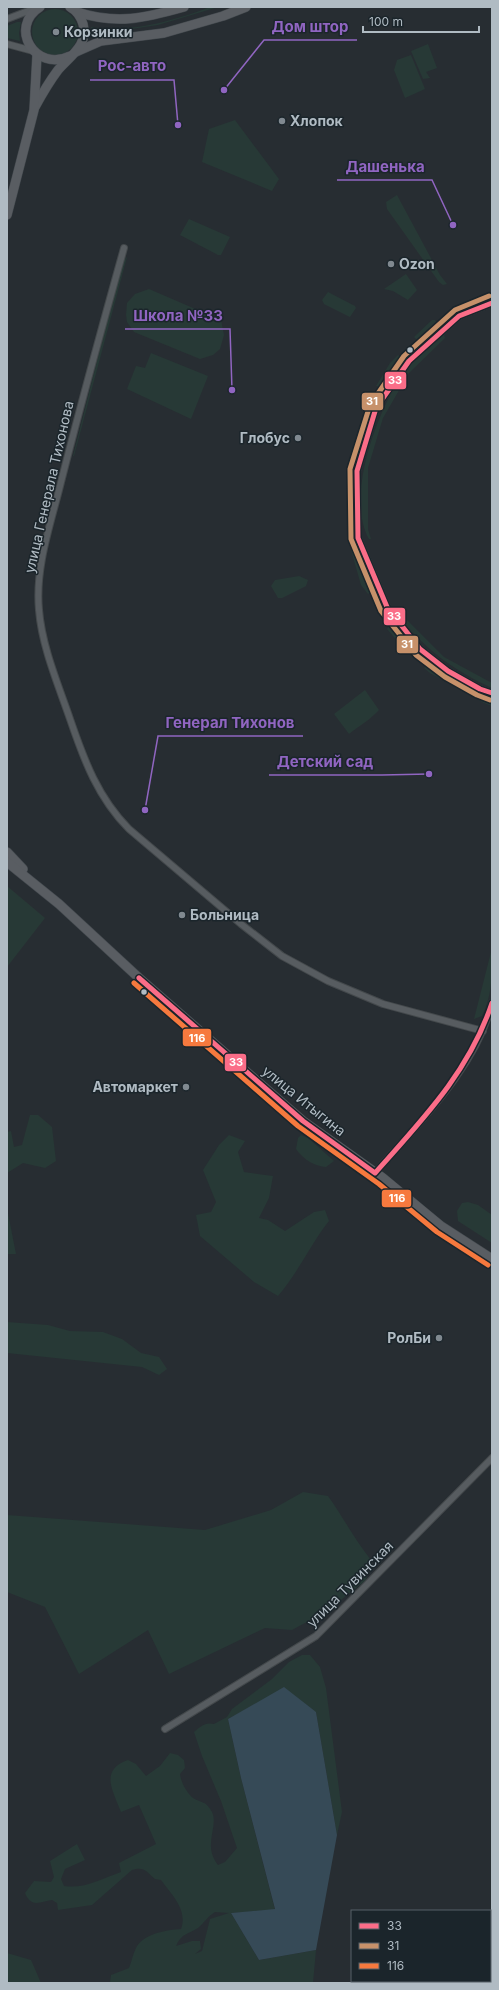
<svg xmlns="http://www.w3.org/2000/svg" width="499" height="1990" font-family="Inter,sans-serif">
  <rect width="100%" height="100%" fill="#272d32"/>
  <g fill="#273936" fill-rule="evenodd">
    <path d="M210,7h8l-60,18 -67,10v-8c36,7 86,-7 119,-20z"/>
    <circle cx="55" cy="32" r="23"/>
    <polygon points="17,22 21,22 19,33 20,41 7,38 7,26"/>
    <polygon points="428,44 437,68 426,72 430,78 423,79 411,51"/>
    <polygon points="411,55 425,89 405,98 394,70 397,60"/>
    <polygon points="235,120 279,179 272,191 202,162 209,129"/>
    <polygon points="397,195 440,275 447,284 443,285 439,282 387,209 386,202"/>
    <polygon points="189,219 230,237 221,255 218,255 180,235"/>
    <polygon points="127,257 74,456 73,456 122,262"/>
    <polygon points="406,274 417,290 408,300 393,291 384,289"/>
    <polygon points="149,289 221,320 224,335 220,349 213,355 200,359 134,332 127,322 126,315 127,303 135,294"/>
    <polygon points="328,292 355,306 356,308 350,317 324,304 322,300"/>
    <polygon points="432,320 435,320 439,326 417,340 414,337"/>
    <path d="M444,334l1,4 -36,35 -26,45 -15,50v61l3,10h-2c-24,-42 8,-127 33,-164 11,-16 27,-29 42,-41z"/>
    <polygon points="151,353 208,376 191,419 127,389 136,366 145,368"/>
    <polygon points="398,355 401,357 385,385 381,387 376,386 390,363"/>
    <polygon points="351,542 357,545 373,591 368,594 361,585 349,543"/>
    <polygon points="299,576 308,580 306,586 282,598 278,598 271,586 275,580"/>
    <path d="M403,618h2l39,39 48,26v5c-36,-16 -66,-38 -91,-69z"/>
    <polygon points="393,625 410,649 407,652 387,629 389,626"/>
    <path d="M427,665c23,8 42,24 65,33v8l-8,-3 -54,-30 -6,-5z"/>
    <path d="M365,690l14,20c-9,10 -20,16 -30,24l-15,-20z"/>
    <polygon points="7,886 45,918 7,967"/>
    <path d="M492,948c0,24 1,46 -10,68l-8,3z"/>
    <polygon points="30,1115 38,1115 52,1127 56,1161 45,1168 23,1163 7,1173 7,1132 11,1131 14,1147 22,1145"/>
    <path d="M229,1135l16,6 -7,11 6,20 29,4 -4,22 -10,20 9,2 17,11 29,-19 11,-2 4,11c-19,24 -31,52 -51,75l-24,-14 -54,-46 -4,-21 15,-3 5,-10 -13,-32 16,-25z"/>
    <path d="M301,1135l7,3 26,23 -8,6c-12,-1 -22,-7 -30,-18l2,-11z"/>
    <polygon points="468,1202 478,1205 492,1215 492,1243 458,1221 457,1211 462,1203"/>
    <polygon points="7,1208 16,1254 7,1254"/>
    <polygon points="7,1322 48,1325 70,1331 103,1332 122,1339 141,1353 159,1357 167,1369 159,1375 142,1367 7,1353"/>
    <path d="M303,1492l25,4c15,21 27,44 43,64l-5,20 -39,31 -35,19 -27,-2 -96,46 -21,-44 -69,44 -34,-67 -38,-15v-77l198,15 66,-20z"/>
    <path d="M302,1655h8l10,12 6,21 16,124 -5,23 -21,-123 -60,-8 -28,15 13,59 34,132 -44,3 28,47 57,-10 -3,33h-203l1,-8 18,-7c3,-7 4,-15 8,-22 9,-13 30,-16 44,-17 7,-19 -9,-34 -20,-49l-6,-1c-8,-7 -11,-13 -23,-9l-40,35 -34,5 -1,-7 -5,-3c-12,2 -21,8 -27,-7l9,-12 17,1 3,-5 -4,-16 27,-17 8,16 -20,9 -4,10 3,7c21,3 37,-7 57,-14l-2,-9 37,-19 -17,-39 -18,7c-8,-21 -22,-42 7,-52l8,4 10,12 14,-10 10,-13 8,2 6,5 1,8 -5,6c1,8 6,18 13,24 7,5 13,2 19,14 7,15 -10,33 6,53l7,-3 12,-14 -16,-47 -19,-45 -8,-24c7,-6 11,-10 20,-8l13,-7 5,-8 40,-30 17,-17zM215,1912l14,1 -19,6 -8,32 -7,3 6,-5 -1,-8h-8l-16,5c5,-12 12,-12 22,-18 6,-5 10,-12 17,-16z"/>
    <polygon points="7,1953 31,1960 41,1983 7,1983"/>
  </g>
  <polygon fill="#364a57" points="284,1687 316,1712 337,1835 316,1950 259,1960 231,1913 275,1909 241,1778 228,1719"/>
  <g fill="none" stroke-linecap="round" stroke-linejoin="round">
    <g stroke="#44494c" stroke-width="8">
      <g id="minor">
        <polyline points="7,19 36,8"/>
        <polyline points="7,44 33,51"/>
        <path d="M124,248c-22,79 -44,159 -64,238 -10,40 -25,82 -21,124 3,37 19,74 31,109 14,41 28,79 59,110l112,95 41,32 46,25 55,23 100,27"/>
        <polyline points="492,303 459,316 409,361 376,408 357,471 357,480 358,538 387,607 420,649 448,671 480,689 492,693"/>
        <path d="M375,1173c43,-50 101,-105 117,-170"/>
        <polyline points="165,1729 316,1636 492,1458"/>
      </g>
    </g>
    <g stroke="#444a4f" stroke-width="10">
      <g id="primary">
        <path d="M40,7c-32,20 -5,66 30,49"/>
        <path d="M77,12c40,13 68,6 107,-5"/>
        <polyline points="76,52 101,41 164,33 223,16 246,7"/>
        <path d="M35,107c7,-13 14,-25 23,-37 12,-14 31,-25 25,-46 -2,-7 -6,-13 -13,-17"/>
        <polyline points="7,215 34,110 37,55"/>
        <polyline points="7,852 23,869"/>
        <polyline points="7,862 59,904 139,978 303,1121 383,1178 441,1226 492,1259"/>
      </g>
    </g>
    <use href="#minor" stroke="#575c60" stroke-width="6"/>
    <use href="#primary" stroke="#595d62" stroke-width="9"/>
    <g stroke="#1b252b" stroke-width="8">
      <g id="bus-1">
        <polyline points="492,303 459,316 409,361 376,408 357,471 358,538 387,607 420,649 448,671 480,689 492,693"/>
        <path d="M139,978l164,143 72,52c47,-53 94,-101 117,-170"/>
      </g>
    </g>
    <g stroke="#1b252b" stroke-width="8">
      <polyline id="bus-2" points="489,296 455,310 404,356 370,405 350,469 351,539 381,611 416,655 445,677 477,695 490,700"/>
    </g>
    <g stroke="#1b252b" stroke-width="8">
      <polyline id="bus-3" points="134,983 298,1126 379,1184 437,1232 488,1265"/>
    </g>
    <use href="#bus-1" stroke="#fb6d88" stroke-width="5"/>
    <use href="#bus-2" stroke="#c7916a" stroke-width="5"/>
    <use href="#bus-3" stroke="#f6793e" stroke-width="5"/>
  </g>
  <g fill="#808990" stroke="#1b252b" stroke-width="1.5">
    <circle cx="56" cy="32" r="4"/>
    <circle cx="282" cy="121" r="4"/>
    <circle cx="391" cy="264" r="4"/>
    <circle cx="298" cy="438" r="4"/>
    <circle cx="182" cy="915" r="4"/>
    <circle cx="186" cy="1087" r="4"/>
    <circle cx="439" cy="1338" r="4"/>
  </g>
  <g fill="#b0bbc3" stroke="#1b252b" stroke-width="1.5">
    <circle cx="410" cy="350" r="3.5"/>
    <circle cx="144" cy="992" r="3.5"/>
  </g>
  <g text-anchor="middle" stroke-width="3" stroke-linejoin="round" paint-order="stroke">
    <g font-size="14" font-weight="bold" fill="#b0bbc3" stroke="#1b252b" text-anchor="start">
      <text x="64" y="37">Корзинки</text>
      <text x="290" y="126">Хлопок</text>
      <text x="399" y="269">Ozon</text>
      <text x="290" y="443" text-anchor="end">Глобус</text>
      <text x="190" y="920">Больница</text>
      <text x="178" y="1092" text-anchor="end">Автомаркет</text>
      <text x="431" y="1343" text-anchor="end">РолБи</text>
    </g>
    <g font-size="14" fill="#b0bbc3" stroke="#1b252b">
      <text transform="translate(49 487) rotate(-77)" y="5">улица Генерала Тихонова</text>
      <text transform="translate(304 1101) rotate(39)" y="5">улица Итыгина</text>
      <text transform="translate(350 1584) rotate(-45)" y="5">улица Тувинская</text>
    </g>
  </g>
  <path fill="none" stroke="#9065c1" stroke-width="1.5" d="M224 90L264 40H357M178 125L174 80H90M453 225L432 180H337M232 390L230 329H125M145 810L158 736H303M429 774L382 775H269"/>
  <g fill="#9065c1" stroke="#1b252b" stroke-width="1.5">
    <circle cx="224" cy="90" r="4"/>
    <circle cx="178" cy="125" r="4"/>
    <circle cx="453" cy="225" r="4"/>
    <circle cx="232" cy="390" r="4"/>
    <circle cx="145" cy="810" r="4"/>
    <circle cx="429" cy="774" r="4"/>
  </g>
  <g font-size="15" text-anchor="middle" font-weight="bold" fill="#9065c1" stroke="#1b252b" stroke-width="3" stroke-linejoin="round" paint-order="stroke">
    <text x="310" y="32">Дом штор</text>
    <text x="132" y="71">Рос-авто</text>
    <text x="385" y="172">Дашенька</text>
    <text x="178" y="321">Школа №33</text>
    <text x="230" y="728">Генерал Тихонов</text>
    <text x="325" y="767">Детский сад</text>
  </g>
  <g stroke="#1b252b" stroke-width="1.5">
    <rect x="384" y="371" width="23" height="19" rx="4" fill="#fb6d88"/>
    <rect x="361" y="392" width="23" height="19" rx="4" fill="#c7916a"/>
    <rect x="383" y="607" width="23" height="19" rx="4" fill="#fb6d88"/>
    <rect x="396" y="635" width="23" height="19" rx="4" fill="#c7916a"/>
    <rect x="182" y="1028" width="30" height="19" rx="4" fill="#f6793e"/>
    <rect x="224" y="1053" width="23" height="19" rx="4" fill="#fb6d88"/>
    <rect x="381" y="1189" width="31" height="19" rx="4" fill="#f6793e"/>
  </g>
  <g font-size="11" text-anchor="middle" font-weight="bold" fill="#fff">
    <text x="395" y="384">33</text>
    <text x="372" y="405">31</text>
    <text x="394" y="620">33</text>
    <text x="407" y="648">31</text>
    <text x="197" y="1042">116</text>
    <text x="236" y="1066">33</text>
    <text x="397" y="1202">116</text>
  </g>
  <rect width="499" height="1990" fill="none" stroke="#b0bbc3" stroke-width="16"/>
  <rect x="351" y="1910" width="140" height="72" fill="#1b252b" stroke="#576168"/>
  <rect x="359" y="1923" width="20" height="6" fill="#fb6d88" stroke="#576168"/>
  <text x="387" y="1930" font-size="12" fill="#b0bbc3">33</text>
  <rect x="359" y="1943" width="20" height="6" fill="#c7916a" stroke="#576168"/>
  <text x="387" y="1950" font-size="12" fill="#b0bbc3">31</text>
  <rect x="359" y="1963" width="20" height="6" fill="#f6793e" stroke="#576168"/>
  <text x="387" y="1970" font-size="12" fill="#b0bbc3">116</text>
  <path d="M363 26v6h116v-6" fill="none" stroke="#b0bbc3" stroke-width="2"/>
  <text x="369" y="26" font-size="12" fill="#b0bbc3" stroke="#1b252b" stroke-width="3" paint-order="stroke">100 m</text>
</svg>
